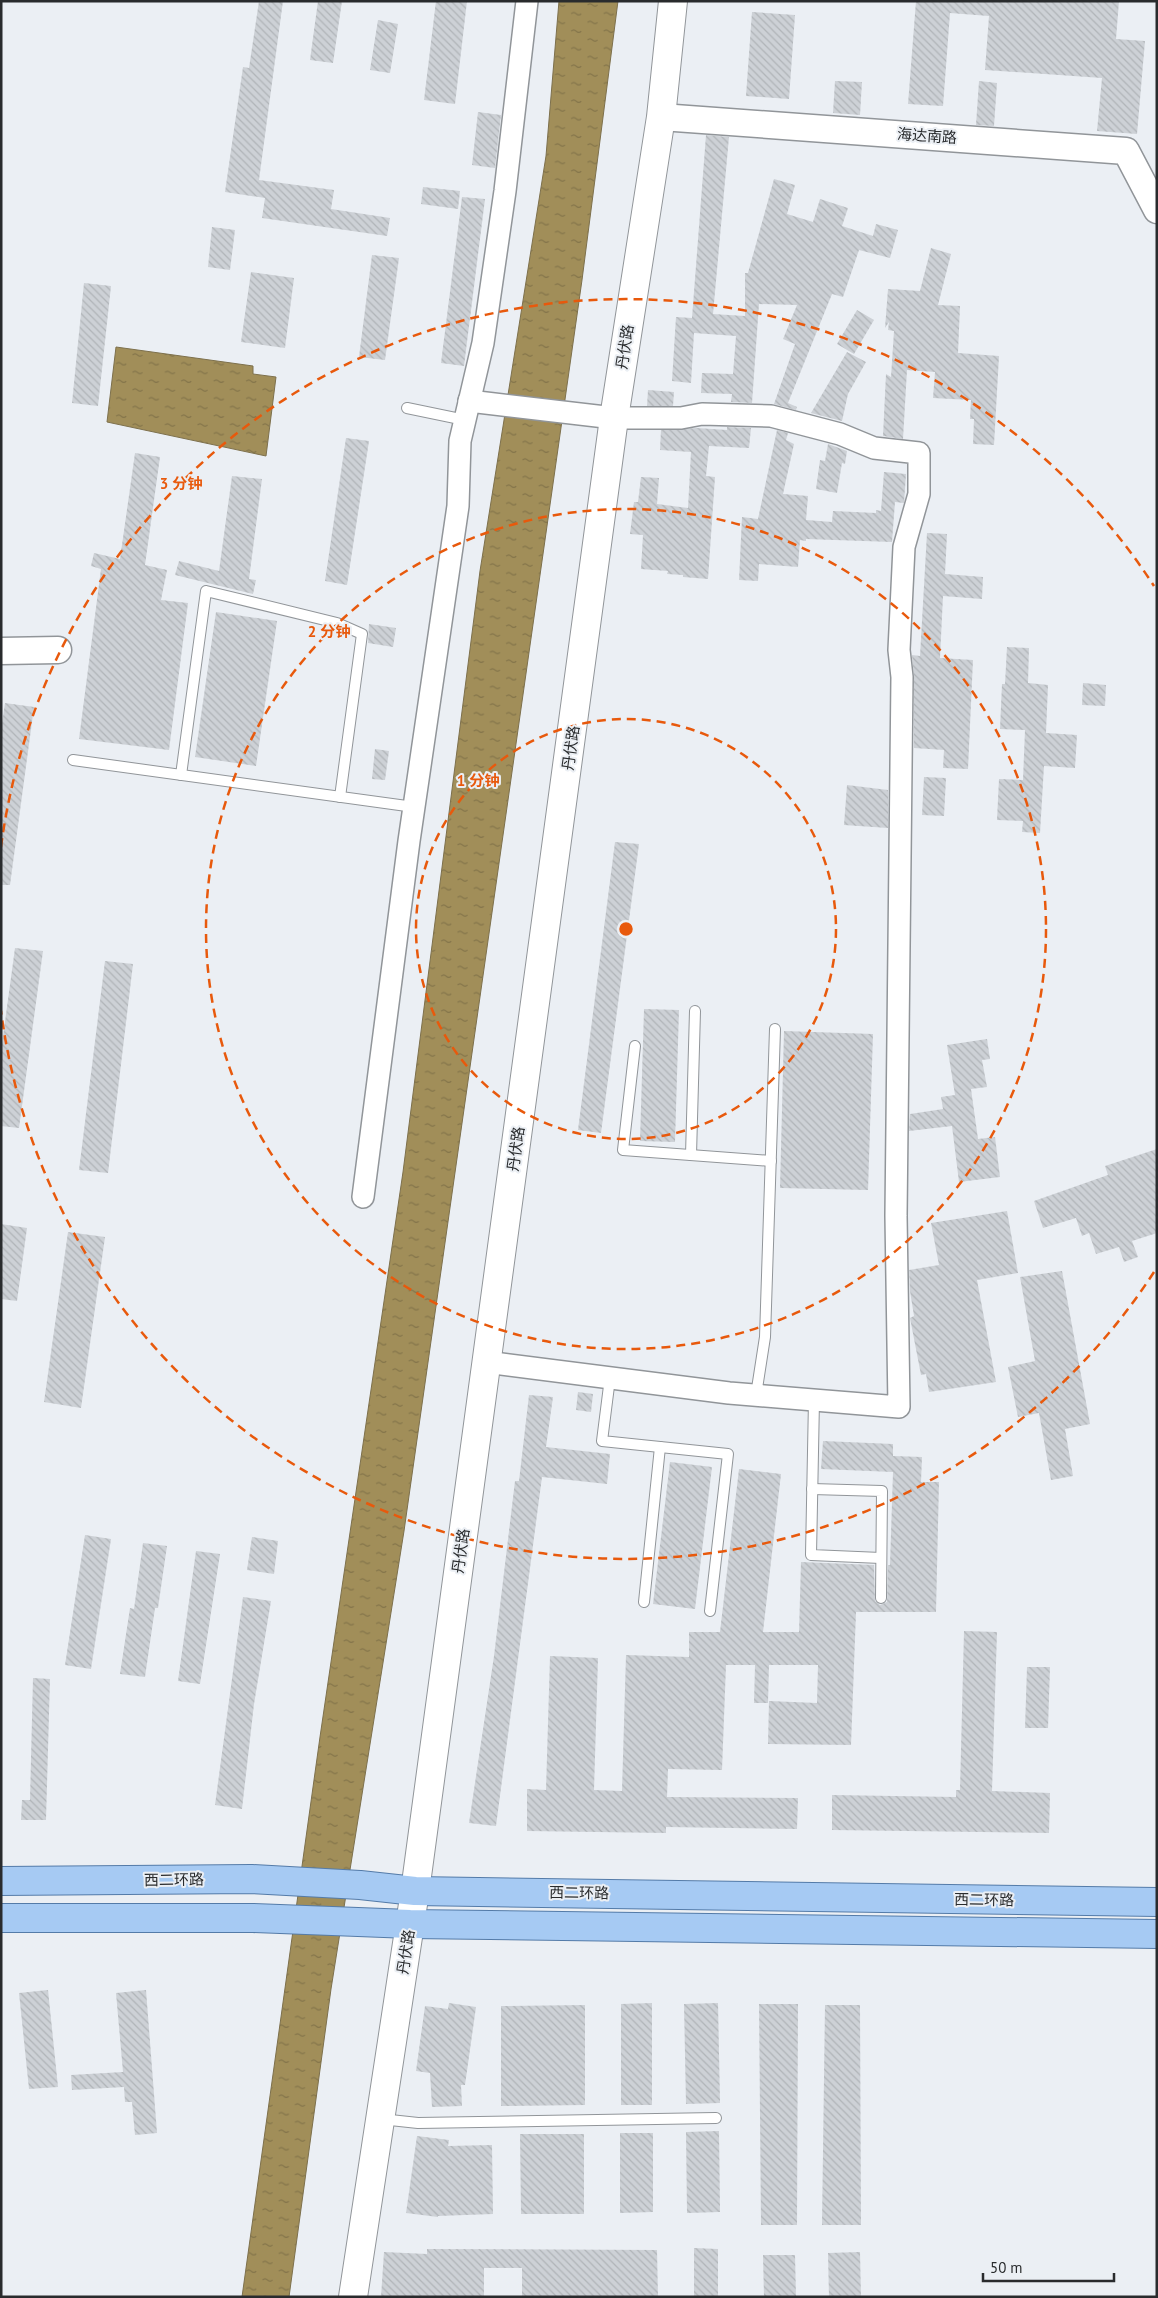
<svg xmlns="http://www.w3.org/2000/svg" width="1158" height="2298" font-family="'PT Sans','Noto Sans SC',sans-serif">
  <defs>
    <pattern id="water-ripples" width="26" height="14" patternUnits="userSpaceOnUse" patternTransform="scale(1.25)"><rect width="26" height="14" fill="#a18e59"/><path d="M2 4q2-2 4 0t4 0M15 11q2-2 4 0t4 0" fill="none" stroke="#83744a"/></pattern>
    <pattern id="building-back-hatch" width="6" height="6" patternUnits="userSpaceOnUse" patternTransform="scale(1.25)"><rect width="6" height="6" fill="#cdd1d6"/><path d="M-1 5l2 2M0 0l6 6M5-1l2 2" fill="none" stroke="#b0b4b8"/></pattern>
  </defs>
  <rect width="100%" height="100%" fill="#ebeff4"/>
  <g fill="url(#water-ripples)" stroke="#7d704c">
    <polygon points="559,1 618,1 582,280 404,1531 331,1989 289,2297 242,2297 320,1737 403,1172 480,571 546,156"/>
    <polygon points="116,347 253,366 253,374 276,377 266,456 107,422"/>
  </g>
  <g fill="url(#building-back-hatch)">
    <polygon points="259,1 283,1 259,180 334,190 331,209 390,218 387,236 262,218 265,198 225,192 243,67 249,68"/>
    <polygon points="318,1 342,1 333,63 310,60"/>
    <polygon points="436,1 467,1 455,104 424,100"/>
    <polygon points="916,1 1119,1 1116,39 1145,41 1137,134 1097,131 1102,78 985,70 989,16 950,13 943,106 908,104"/>
    <polygon points="752,12 795,15 789,99 746,96"/>
    <polygon points="378,20 398,24 390,73 370,70"/>
    <polygon points="835,81 862,82 860,115 833,113"/>
    <polygon points="979,81 997,83 994,126 976,125"/>
    <polygon points="478,112 501,115 495,168 472,165"/>
    <polygon points="706,135 729,137 713,314 745,316 745,273 748,273 774,179 795,185 787,214 813,222 820,199 848,208 842,226 873,236 876,224 898,230 890,258 859,250 843,297 832,294 788,403 797,407 796,410 774,404 795,344 783,339 797,305 759,304 752,403 731,402 732,394 701,393 702,373 733,374 736,336 694,333 691,383 672,381 676,317 692,318"/>
    <polygon points="423,187 460,191 458,209 421,204"/>
    <polygon points="462,197 485,199 464,366 441,363"/>
    <polygon points="212,227 235,230 230,270 208,267"/>
    <polygon points="931,248 951,254 938,305 960,306 958,353 999,356 994,445 973,444 974,419 970,419 971,400 933,398 935,372 907,370 903,439 883,436 886,374 891,377 894,331 888,330 889,322 885,328 888,289 920,291"/>
    <polygon points="372,255 399,258 385,360 359,357"/>
    <polygon points="251,272 294,278 285,348 241,342"/>
    <polygon points="84,283 111,286 98,406 72,403"/>
    <polygon points="857,310 874,320 854,354 837,344"/>
    <polygon points="847,352 866,362 848,394 842,421 811,413"/>
    <polygon points="648,390 674,392 673,406 647,406"/>
    <polygon points="727,427 751,428 749,448 709,446 706,476 715,477 708,579 683,577 683,575 667,574 668,571 641,569 643,535 630,534 634,502 638,502 641,477 659,478 657,504 688,508 691,452 660,450 661,430 697,428 727,430"/>
    <polygon points="777,430 788,433 786,440 794,444 783,494 808,496 806,520 832,522 833,511 876,513 876,510 881,511 884,472 906,474 904,503 895,502 892,542 806,539 806,541 800,540 798,567 759,564 758,581 739,580 742,517 758,519"/>
    <polygon points="346,438 369,441 347,585 325,581"/>
    <polygon points="828,444 847,451 845,464 842,463 837,493 816,489 820,460 825,461"/>
    <polygon points="135,453 160,457 145,565 167,570 161,600 188,603 169,750 79,739 101,569 91,566 94,553 120,559"/>
    <polygon points="232,476 262,479 249,579 256,580 253,594 175,575 179,561 219,571"/>
    <polygon points="927,533 947,534 945,574 983,577 982,599 943,596 940,658 973,660 968,769 943,768 944,750 914,748 914,677 912,655 920,656"/>
    <polygon points="216,612 277,621 256,766 195,757"/>
    <polygon points="369,624 396,628 393,647 368,643"/>
    <polygon points="1007,647 1029,648 1028,683 1048,685 1046,733 1077,735 1075,768 1044,766 1040,833 1022,832 1023,821 997,820 999,779 1023,780 1025,730 1000,729 1002,684 1005,684"/>
    <polygon points="1083,683 1106,685 1105,706 1082,705"/>
    <polygon points="5,703 34,707 10,885 1,885 1,731"/>
    <polygon points="375,749 389,751 385,780 372,779"/>
    <polygon points="924,777 946,778 944,816 922,815"/>
    <polygon points="847,785 888,790 888,828 844,825"/>
    <polygon points="615,842 639,844 601,1133 578,1130"/>
    <polygon points="15,948 43,951 19,1128 1,1126 1,1051"/>
    <polygon points="105,961 133,964 108,1173 79,1170"/>
    <polygon points="644,1009 679,1010 675,1142 640,1141"/>
    <polygon points="784,1031 873,1034 868,1190 780,1188"/>
    <polygon points="987,1039 990,1059 982,1060 987,1087 971,1089 978,1139 995,1137 1000,1177 959,1182 952,1126 909,1131 910,1114 943,1109 941,1097 955,1095 947,1045"/>
    <polygon points="1157,1149 1157,1233 1132,1241 1138,1257 1124,1262 1119,1247 1096,1254 1089,1233 1082,1236 1076,1218 1043,1228 1034,1201 1108,1175 1105,1166"/>
    <polygon points="1007,1211 1018,1273 977,1280 996,1382 929,1392 926,1374 921,1375 910,1318 914,1316 910,1291 909,1270 939,1265 931,1223"/>
    <polygon points="1,1224 27,1228 17,1301 1,1299"/>
    <polygon points="68,1232 105,1237 81,1408 44,1402"/>
    <polygon points="1062,1271 1090,1424 1065,1429 1073,1476 1051,1480 1039,1413 1018,1417 1008,1367 1035,1361 1020,1277"/>
    <polygon points="578,1392 593,1394 591,1412 576,1410"/>
    <polygon points="529,1395 553,1397 546,1447 610,1454 607,1484 542,1477 496,1826 469,1823 494,1656 515,1481 519,1481"/>
    <polygon points="823,1441 893,1444 893,1456 922,1457 921,1482 939,1482 936,1612 856,1612 851,1745 768,1744 769,1701 817,1703 818,1665 769,1665 768,1703 754,1703 755,1665 726,1665 722,1770 668,1769 667,1797 798,1798 797,1829 666,1827 666,1833 527,1831 527,1789 546,1790 550,1656 598,1658 594,1790 622,1791 626,1655 689,1657 689,1632 720,1632 739,1469 781,1474 763,1632 799,1632 801,1562 874,1565 875,1601 880,1605 887,1602 888,1565 890,1565 893,1472 821,1469"/>
    <polygon points="670,1462 712,1467 695,1609 653,1604"/>
    <polygon points="85,1535 111,1539 91,1669 65,1665"/>
    <polygon points="252,1537 278,1541 274,1574 247,1570"/>
    <polygon points="143,1543 167,1546 158,1608 155,1608 145,1677 120,1674 130,1608 134,1609"/>
    <polygon points="196,1551 220,1554 200,1684 178,1681"/>
    <polygon points="243,1597 271,1601 254,1704 242,1809 215,1805"/>
    <polygon points="964,1631 997,1632 992,1791 1050,1793 1049,1833 832,1830 832,1795 956,1797 956,1790 960,1790"/>
    <polygon points="1027,1667 1050,1667 1048,1728 1025,1728"/>
    <polygon points="33,1678 50,1679 46,1820 21,1820 22,1800 30,1800"/>
    <polygon points="48,1990 58,2087 29,2089 19,1993"/>
    <polygon points="146,1990 157,2133 135,2135 132,2102 125,2102 124,2087 72,2090 71,2075 123,2072 116,1993"/>
    <polygon points="449,2003 476,2007 465,2085 461,2085 462,2106 432,2107 430,2073 416,2071 425,2006 448,2009"/>
    <polygon points="652,2003 652,2105 621,2105 621,2004"/>
    <polygon points="718,2003 720,2103 686,2104 684,2004"/>
    <polygon points="759,2004 798,2004 797,2225 761,2225"/>
    <polygon points="585,2005 585,2105 501,2106 501,2006"/>
    <polygon points="825,2005 860,2005 861,2225 822,2225"/>
    <polygon points="719,2131 720,2212 687,2213 686,2132"/>
    <polygon points="620,2133 653,2133 653,2212 620,2213"/>
    <polygon points="520,2134 584,2134 584,2214 521,2214"/>
    <polygon points="417,2136 449,2140 448,2146 492,2145 493,2214 438,2216 438,2217 406,2213"/>
    <polygon points="694,2248 718,2249 718,2297 694,2297"/>
    <polygon points="427,2249 657,2250 658,2297 522,2297 522,2268 484,2268 484,2297 381,2297 384,2252 427,2254"/>
    <polygon points="860,2252 861,2297 829,2297 828,2253"/>
    <polygon points="763,2255 795,2255 796,2297 764,2297"/>
  </g>
  <g fill="none" stroke-linecap="round" stroke-linejoin="round">
    <g stroke="#919599" stroke-width="12">
      <g id="service">
        <polyline points="407,408 465,420"/>
        <polyline points="73,760 414,807"/>
        <polyline points="181,775 206,591 337,623 362,634 340,797"/>
        <polyline points="635,1046 623,1150 771,1161"/>
        <polyline points="691,1155 695,1011"/>
        <polyline points="610,1378 602,1441 728,1454 710,1611"/>
        <polyline points="756,1395 765,1337 775,1029"/>
        <polyline points="814,1400 811,1555 881,1558"/>
        <polyline points="812,1489 882,1491 881,1598"/>
        <polyline points="644,1602 660,1447"/>
        <polyline points="381,2119 418,2123 716,2118"/>
      </g>
    </g>
    <g stroke="#919599" stroke-width="24">
      <g id="minor">
        <polyline points="469,401 614,418 681,418 702,414 771,416 840,434 874,448 919,453 919,494 904,547 899,650 902,677 896,1216 899,1407 729,1393 486,1362"/>
        <polyline points="363,1197 409,841 458,506 460,441 483,343 505,191 527,1"/>
      </g>
    </g>
    <g stroke="#919599" stroke-width="29">
      <g id="tertiary">
        <polyline points="661,117 1126,151 1157,210"/>
        <polyline points="1,651 58,650"/>
      </g>
    </g>
    <g stroke="#919599" stroke-width="30">
      <polyline id="secondary" points="353,2297 415,1891 614,418 661,117 673,1"/>
    </g>
    <g stroke="#547ba8" stroke-width="30">
      <g id="primary">
        <polyline points="1,1881 252,1879 360,1885 415,1891 1157,1902"/>
        <polyline points="1,1918 253,1918 410,1924 1157,1934"/>
      </g>
    </g>
    <use href="#service" stroke="#fff" stroke-width="10"/>
    <use href="#minor" stroke="#fff" stroke-width="21"/>
    <use href="#tertiary" stroke="#fff" stroke-width="26"/>
    <use href="#secondary" stroke="#fff" stroke-width="28"/>
    <use href="#primary" stroke="#a6caf3" stroke-width="28"/>
  </g>
  <g fill="none" stroke="#e8590c" stroke-width="2.5" stroke-dasharray="9 6">
    <circle cx="626" cy="929" r="210"/>
    <circle cx="626" cy="929" r="420"/>
    <path d="M1154 1272A630 630 0 0 1 1 1011M1 847A630 630 0 0 1 1154 586"/>
  </g>
  <g text-anchor="middle" stroke-width="4" stroke-linejoin="round" paint-order="stroke">
    <g font-size="15" fill="#292b2d" stroke="#ebeff4">
      <text transform="translate(927 136) rotate(4)" y="5">海达南路</text>
      <text transform="translate(625 347) rotate(-81)" y="5">丹伏路</text>
      <text transform="translate(571 748) rotate(-82)" y="5">丹伏路</text>
      <text transform="translate(516 1149) rotate(-82)" y="5">丹伏路</text>
      <text transform="translate(461 1551) rotate(-82)" y="5">丹伏路</text>
      <text transform="translate(174 1880) rotate(-1)" y="5">西二环路</text>
      <text transform="translate(579 1893) rotate(1)" y="5">西二环路</text>
      <text transform="translate(984 1900) rotate(1)" y="5">西二环路</text>
      <text transform="translate(406 1952) rotate(-81)" y="5">丹伏路</text>
    </g>
  </g>
  <circle cx="626" cy="929" r="8" fill="#e8590c" stroke="#ebeff4" stroke-width="2.5"/>
  <g font-size="15" text-anchor="middle" font-weight="bold" fill="#e8590c" stroke="#ebeff4" stroke-width="4" stroke-linejoin="round" paint-order="stroke">
    <text x="181" y="489">3 分钟</text>
    <text x="329" y="637">2 分钟</text>
    <text x="478" y="786">1 分钟</text>
  </g>
  <rect width="1158" height="2298" fill="none" stroke="#292b2d" stroke-width="5"/>
  <path d="M983 2273v8h131v-8" fill="none" stroke="#292b2d" stroke-width="2.5"/>
  <text x="990" y="2273" font-size="15" fill="#292b2d" stroke="#ebeff4" stroke-width="4" paint-order="stroke">50 m</text>
</svg>
